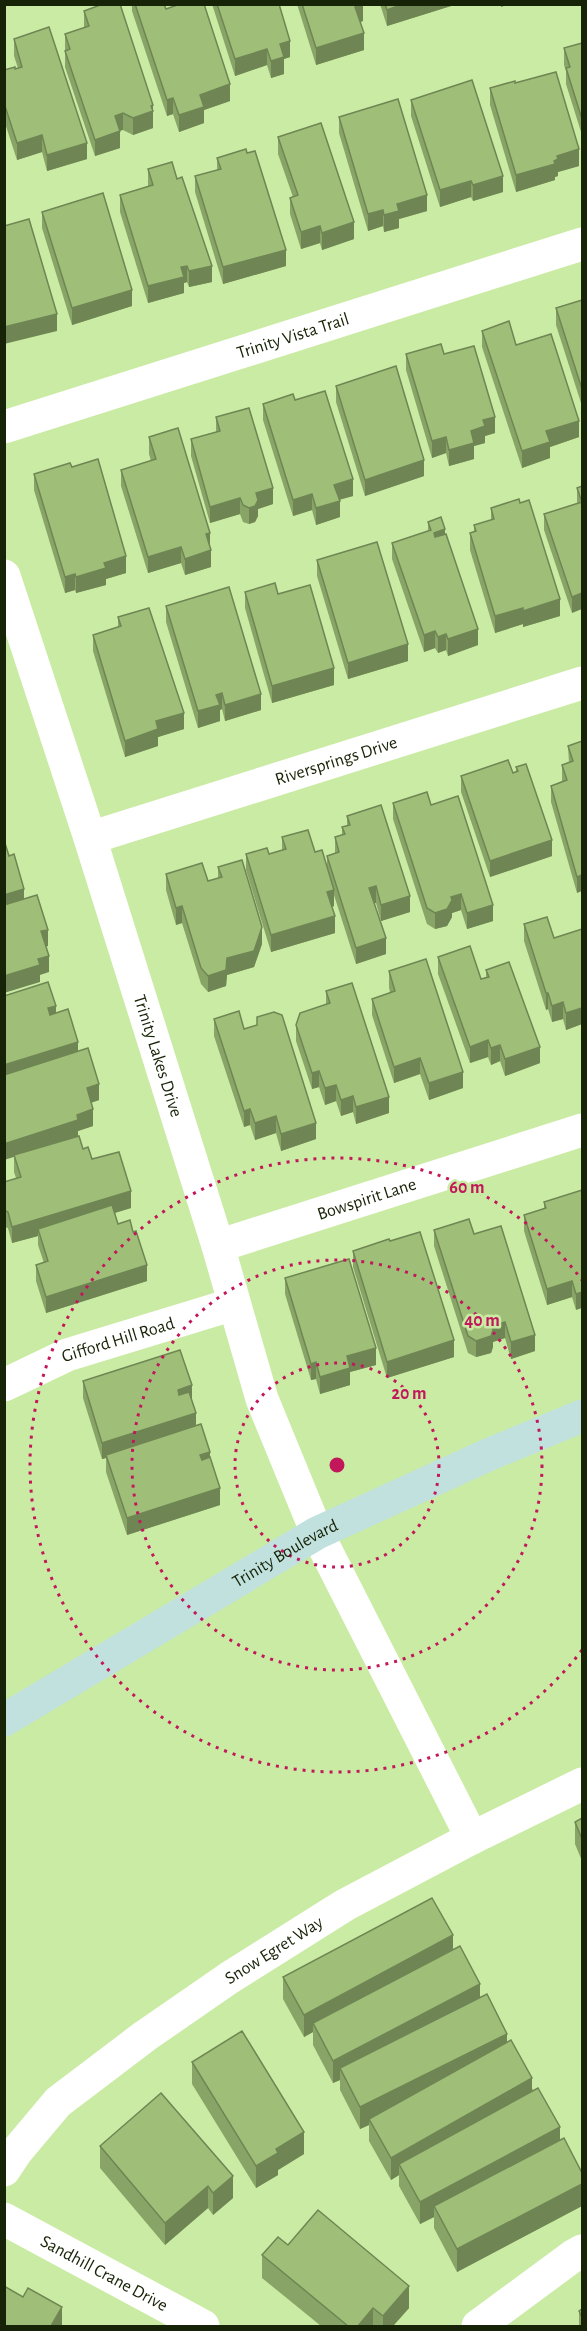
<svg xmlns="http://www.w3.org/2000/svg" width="587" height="2331" font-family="'Alegreya Sans',sans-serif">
  <rect width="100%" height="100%" fill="#caeba3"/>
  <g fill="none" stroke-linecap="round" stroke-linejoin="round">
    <g stroke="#fff" stroke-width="33">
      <path id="s1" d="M4,427l578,-183"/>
      <path id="s2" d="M4,576l86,262 128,408 44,153 55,134 155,305"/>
      <path id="s3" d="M90,838l492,-155"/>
      <path id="s4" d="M218,1246l364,-116"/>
      <path id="s5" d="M4,1385l63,-30 167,-51"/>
      <path id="s6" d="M4,2170l12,-18 42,-50 87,-66 84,-58 116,-73 127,-67 110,-54"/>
      <path id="s7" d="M4,2219l199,107"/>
      <polyline points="478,2326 573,2256 582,2251"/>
    </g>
    <path stroke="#c1e1df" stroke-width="33" id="s8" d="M4,1720l313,-187 173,-79 92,-38"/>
  </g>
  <g fill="#89a467">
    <polygon points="132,4 164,4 166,9 230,101 204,110 204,123 179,132 173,114 167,116 132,11"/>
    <polygon points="212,4 279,4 290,57 284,59 284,74 271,78 267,65 235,76"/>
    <polygon points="297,4 363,4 363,21 360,22 364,50 316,65"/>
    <polygon points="380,4 451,4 451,6 387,26"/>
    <polygon points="84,11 153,122 153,128 133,135 123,130 120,130 120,148 95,156 65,67 65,34 84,28"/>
    <polygon points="14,39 87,159 47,171 42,152 17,160 4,120 4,70 18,68 14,56"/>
    <polygon points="582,43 582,135 566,84 566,71 564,65 564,48"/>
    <polygon points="515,83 579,166 558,172 558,176 555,177 555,180 516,192 490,105 490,88"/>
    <polygon points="411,100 503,192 473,201 471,197 440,207 411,116"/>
    <polygon points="339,117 427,211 399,219 399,228 384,232 383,226 368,231 339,133"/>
    <polygon points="278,137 354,239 322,250 320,243 301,249 290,214 290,198 293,197 278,154"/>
    <polygon points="217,158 286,266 223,284 195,192 195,176 217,170"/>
    <polygon points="148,169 212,282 189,287 187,282 184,283 184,293 148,303 120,212 120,195 148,186"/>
    <polygon points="42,212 132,306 72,325 42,228"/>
    <polygon points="582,300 582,406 556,325 556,308"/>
    <polygon points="482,331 516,345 579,437 550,447 550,458 522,468 482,347"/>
    <polygon points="406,354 444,354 495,433 485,436 485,443 474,446 474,459 449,466 446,453 432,458 406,370"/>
    <polygon points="336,386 424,476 365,496 336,402"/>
    <polygon points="295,400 353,496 339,500 340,517 316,525 312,510 293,516 263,420 263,404"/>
    <polygon points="216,417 273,504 258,509 258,516 255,522 249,524 243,522 240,514 210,523 191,456 191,439 216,432"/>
    <polygon points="149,437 210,549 211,567 185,575 181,563 148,573 121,486 121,470 151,461 149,454"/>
    <polygon points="72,467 126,573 106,579 106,585 76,593 75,590 65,593 34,490 34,474"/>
    <polygon points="582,486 572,613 544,530 544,514 577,503 577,488"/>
    <polygon points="520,503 560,616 523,627 523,624 495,633 470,550 470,533 474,532 474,525 491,520 491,508"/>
    <polygon points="428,522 445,534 478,645 448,656 446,650 438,653 435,648 424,652 392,559 392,543 428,531"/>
    <polygon points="317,560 408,661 348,679 317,576"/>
    <polygon points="245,592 278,594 334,685 272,703 245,608"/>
    <polygon points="166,606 261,710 225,721 222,709 220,710 220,721 198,728 166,622"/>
    <polygon points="118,617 184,729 158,737 158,746 125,757 93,651 93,635 118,627"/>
    <polygon points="582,741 577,893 551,802 551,786 562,781 562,765 569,763 568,746"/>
    <polygon points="516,767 552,856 490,877 461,792 461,776 513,773 516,772"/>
    <polygon points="393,803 431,805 493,921 467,929 461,910 452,913 452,917 447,926 435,929 427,924 393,819"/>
    <polygon points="347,816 410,912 381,921 376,903 374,903 386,954 356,964 334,895 334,906 332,907 335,933 271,952 246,870 246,854 269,854 282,850 282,837 315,852 327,865 327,856 335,853 335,837 342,835 342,827 347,826"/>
    <polygon points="218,867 262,944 254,967 227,975 226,986 208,992 201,984 182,923 176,925 166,890 166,874 208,881 218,878"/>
    <polygon points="524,924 554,938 582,930 582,1024 566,1030 563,1019 552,1022 548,1009 546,1010 524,941"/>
    <polygon points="438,957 481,979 486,977 486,970 540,1063 505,1076 500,1061 491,1065 488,1057 470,1063 438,974"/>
    <polygon points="389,971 463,1088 429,1100 420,1074 394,1083 372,1015 372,999 390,993 389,987"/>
    <polygon points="326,991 389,1113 356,1124 353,1112 341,1116 336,1101 325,1105 319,1087 312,1089 296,1041 296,1025 326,1004"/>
    <polygon points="56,1013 78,1052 99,1100 91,1103 93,1126 78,1131 78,1136 83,1149 131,1208 115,1213 118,1224 147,1281 46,1313 36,1281 36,1265 44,1263 38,1245 38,1236 12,1243 8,1228 4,1227 4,1182 16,1178 14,1172 14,1157"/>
    <polygon points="214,1019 244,1029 316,1139 281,1151 276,1133 255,1140 250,1125 244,1127 214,1036"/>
    <polygon points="582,1190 576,1310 572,1297 547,1305 524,1231 524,1215 544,1209 544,1202"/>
    <polygon points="434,1230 474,1234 535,1351 511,1359 505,1338 493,1342 493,1347 491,1353 476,1357 468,1353 434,1246"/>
    <polygon points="390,1241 454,1357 387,1378 353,1267 353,1251"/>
    <polygon points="285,1278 376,1365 350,1372 350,1385 320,1394 316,1379 311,1380 285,1294"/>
    <polygon points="83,1381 192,1401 196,1426 210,1460 220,1505 127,1535 106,1472 106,1458 102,1459 83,1398"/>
    <polygon points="582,1818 582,1861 575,1844 575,1822"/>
    <polygon points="453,1950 507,2042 560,2140 582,2173 582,2206 457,2272 434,2228 434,2217 420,2224 399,2186 399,2175 391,2180 369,2141 369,2125 360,2129 340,2090 340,2080 333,2083 313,2045 313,2032 304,2037 283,1999 283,1977"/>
    <polygon points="192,2062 304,2154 278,2170 278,2175 256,2188 192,2084"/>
    <polygon points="161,2093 233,2198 213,2215 208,2208 165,2245 100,2168 100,2146"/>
    <polygon points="288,2245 409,2308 393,2326 321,2326 262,2278 262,2255"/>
    <polygon points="582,2309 582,2326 579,2326 579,2311"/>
  </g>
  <g fill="#6f8654">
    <polygon points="403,4 451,4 451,6 387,26 387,10"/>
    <polygon points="501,4 510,4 501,7"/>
    <polygon points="363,5 363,21 355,24 355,7"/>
    <polygon points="364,33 364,50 316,65 316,48"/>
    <polygon points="290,41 290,57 284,59 284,74 271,78 271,61 280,44"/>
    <polygon points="267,49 267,65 235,76 235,59"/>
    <polygon points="230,84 230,101 204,110 204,123 179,132 179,115 200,95"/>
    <polygon points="173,98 173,114 167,116 167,100"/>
    <polygon points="153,105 153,128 133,135 133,118"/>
    <polygon points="123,113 123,130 115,132 115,116"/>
    <polygon points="120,131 120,148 95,156 95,140"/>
    <polygon points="42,135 42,152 17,160 17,143"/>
    <polygon points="87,143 87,159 47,171 47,155"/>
    <polygon points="579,149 579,166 558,172 558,176 555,177 555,180 516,192 516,175 554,161 557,156"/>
    <polygon points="503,176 503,192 473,201 473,185"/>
    <polygon points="471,181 471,197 440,207 440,190"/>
    <polygon points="427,195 427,211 399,219 399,228 384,232 384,215 397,204"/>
    <polygon points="383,210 383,226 368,231 368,214"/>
    <polygon points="354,222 354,239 322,250 322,233"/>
    <polygon points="320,226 320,243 301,249 301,232"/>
    <polygon points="286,250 286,266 223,284 223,267"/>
    <polygon points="187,266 187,282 184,283 184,293 148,303 148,286 181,267"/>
    <polygon points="212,266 212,282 189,287 189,271"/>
    <polygon points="132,290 132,306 72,325 72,308"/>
    <polygon points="57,314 57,331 4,344 4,327"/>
    <polygon points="495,417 495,433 485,436 485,443 474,446 474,459 449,466 449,450 483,420"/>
    <polygon points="579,421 579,437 550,447 550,458 522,468 522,451 546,431"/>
    <polygon points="446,437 446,453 432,458 432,441"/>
    <polygon points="424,460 424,476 365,496 365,480"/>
    <polygon points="353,479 353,496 334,501 334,485"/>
    <polygon points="273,488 273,504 258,509 258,516 255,522 249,524 249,508 256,493"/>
    <polygon points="312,494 312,510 293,516 293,500"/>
    <polygon points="240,498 240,514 210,523 210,507"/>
    <polygon points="340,501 340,517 316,525 316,508"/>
    <polygon points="445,529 445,546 434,549 434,533"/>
    <polygon points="210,533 210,549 206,534"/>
    <polygon points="181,547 181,563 148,573 148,557"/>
    <polygon points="211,550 211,567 185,575 185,559"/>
    <polygon points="126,556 126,573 106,579 106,585 76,593 76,577 104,563"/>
    <polygon points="75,574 75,590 65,593 65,577"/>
    <polygon points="582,593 582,609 572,613 572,597"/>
    <polygon points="560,599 560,616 523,627 523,611"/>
    <polygon points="523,608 523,624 495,633 495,616"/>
    <polygon points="478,629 478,645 448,656 448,639"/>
    <polygon points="435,631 435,648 424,652 424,635"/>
    <polygon points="446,634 446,650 438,653 438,637"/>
    <polygon points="408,644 408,661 348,679 348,663"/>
    <polygon points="334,668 334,685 272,703 272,686"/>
    <polygon points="222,693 222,709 220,710 220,721 198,728 198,711 216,695"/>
    <polygon points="261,694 261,710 225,721 225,705"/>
    <polygon points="184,713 184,729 158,737 158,746 125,757 125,741 156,721"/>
    <polygon points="552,840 552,856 490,877 490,861"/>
    <polygon points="582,875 582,891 577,893 577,877"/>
    <polygon points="376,886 376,903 369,905 369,888"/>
    <polygon points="24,889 24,905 4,911 4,895"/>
    <polygon points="334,890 334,906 327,908 327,892"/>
    <polygon points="461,894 461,910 452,913 452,917 447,926 435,929 435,913 451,897"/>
    <polygon points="410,896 410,912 381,921 381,905"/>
    <polygon points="493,905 493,921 467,929 467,913"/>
    <polygon points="182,906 182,923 176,925 176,908"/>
    <polygon points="335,916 335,933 271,952 271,935"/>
    <polygon points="262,927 262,944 254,967 227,975 226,986 208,992 208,976"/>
    <polygon points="48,930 48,946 41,948 41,931"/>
    <polygon points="386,938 386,954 356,964 356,948"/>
    <polygon points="49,956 49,972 40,975 40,982 4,993 4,976 38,959"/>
    <polygon points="546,993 548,993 548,1009 546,1010"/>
    <polygon points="563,1002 563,1019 552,1022 552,1006"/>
    <polygon points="56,1006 56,1022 48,1025 48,1008"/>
    <polygon points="582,1008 582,1024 566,1030 566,1013"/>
    <polygon points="488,1040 488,1057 470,1063 470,1047"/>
    <polygon points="78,1042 78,1059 4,1082 4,1065"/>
    <polygon points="500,1045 500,1061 491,1065 491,1048"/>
    <polygon points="540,1047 540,1063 505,1076 505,1059"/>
    <polygon points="420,1058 420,1074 394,1083 394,1067"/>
    <polygon points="319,1071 319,1087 312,1089 312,1073"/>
    <polygon points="463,1072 463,1088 429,1100 429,1083"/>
    <polygon points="99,1084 99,1100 87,1104 87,1088"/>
    <polygon points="336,1085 336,1101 325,1105 325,1088"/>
    <polygon points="353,1096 353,1112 341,1116 341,1100"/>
    <polygon points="389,1097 389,1113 356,1124 356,1107"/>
    <polygon points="93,1109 93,1126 78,1131 78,1137 4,1160 4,1144 77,1115"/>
    <polygon points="250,1109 250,1125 244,1127 244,1111"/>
    <polygon points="276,1116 276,1133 255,1140 255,1123"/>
    <polygon points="316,1123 316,1139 281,1151 281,1134"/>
    <polygon points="131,1191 131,1208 40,1235 38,1229 38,1236 12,1243 12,1227"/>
    <polygon points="147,1265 147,1281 46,1313 46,1297"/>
    <polygon points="572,1281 572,1297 547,1305 547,1289"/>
    <polygon points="582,1292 582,1308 576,1310 576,1294"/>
    <polygon points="505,1322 505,1338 493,1342 493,1347 491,1353 476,1357 476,1341 492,1326"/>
    <polygon points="535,1335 535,1351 511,1359 511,1342"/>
    <polygon points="454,1340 454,1357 387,1378 387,1362"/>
    <polygon points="376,1348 376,1365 350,1372 350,1385 320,1394 320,1377 347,1356"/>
    <polygon points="316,1362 316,1379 311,1380 311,1364"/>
    <polygon points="192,1385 192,1402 178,1406 178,1390"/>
    <polygon points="196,1413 196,1430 106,1455 106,1458 102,1459 102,1443"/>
    <polygon points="210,1452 210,1468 200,1472 200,1455"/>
    <polygon points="220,1488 220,1505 127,1535 127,1518"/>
    <polygon points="453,1935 453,1958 313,2023 313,2032 304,2037 304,2015"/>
    <polygon points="480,1984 480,2006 340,2068 340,2080 333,2083 333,2061"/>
    <polygon points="507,2034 507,2056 369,2119 369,2125 360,2129 360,2107"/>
    <polygon points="532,2078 532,2100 399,2164 399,2175 391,2180 391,2158"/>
    <polygon points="560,2127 560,2149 434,2206 434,2217 420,2224 420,2202"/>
    <polygon points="304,2132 304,2154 278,2170 278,2175 256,2188 256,2166 276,2149"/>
    <polygon points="233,2176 233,2198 213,2215 213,2193"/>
    <polygon points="582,2184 582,2206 457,2272 457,2249"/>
    <polygon points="208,2186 208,2208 165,2245 165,2223"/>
    <polygon points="409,2286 409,2308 393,2326 383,2326 383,2316"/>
    <polygon points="62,2307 62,2326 51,2326"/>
    <polygon points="373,2308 373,2326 358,2326"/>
  </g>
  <g fill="#9fbf78" stroke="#6f8654" stroke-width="1.5">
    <polygon points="103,4 120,4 153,105 151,106 153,111 133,118 123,113 115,116 120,131 95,140 65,51 70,49 65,34 89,26 84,11"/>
    <polygon points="135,4 164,4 166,9 180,4 204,4 230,84 200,95 204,107 179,115 173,98 167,100"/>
    <polygon points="217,4 279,4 290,41 280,44 284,57 271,61 267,49 235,59"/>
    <polygon points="302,4 363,4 355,7 364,33 316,48"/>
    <polygon points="385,4 403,4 387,10"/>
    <polygon points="49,27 87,143 47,155 42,135 17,143 4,103 4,70 15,67 15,69 22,67 14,39"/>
    <polygon points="582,43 582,119 566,68 570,67 564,48"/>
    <polygon points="556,72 579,149 557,156 558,159 554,161 555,164 516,175 490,88 515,81 515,83"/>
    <polygon points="472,80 503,176 473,185 471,181 440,190 411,100"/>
    <polygon points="398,99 427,195 397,204 399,211 384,215 383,210 368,214 339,117"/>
    <polygon points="321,123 354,222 322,233 320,226 301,232 290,198 298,195 278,137"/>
    <polygon points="246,149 247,153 255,151 286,250 223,267 195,176 221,169 217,158"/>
    <polygon points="172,162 177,179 182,177 212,266 189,271 187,266 181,267 184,277 148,286 120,195 153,185 148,169"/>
    <polygon points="103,193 132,290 72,308 42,212"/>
    <polygon points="29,219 57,314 4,327 4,226"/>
    <polygon points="582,300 582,389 556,308"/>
    <polygon points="509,321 516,345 551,334 579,421 546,431 550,442 522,451 482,331"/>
    <polygon points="441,344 444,354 474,346 495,417 483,420 485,426 471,431 474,443 449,450 446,437 432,441 406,354"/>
    <polygon points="396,366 424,460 365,480 336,386"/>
    <polygon points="325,391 353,479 334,485 340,501 316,508 312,494 293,500 263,404 293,394 295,400"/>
    <polygon points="249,408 273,488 256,493 258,500 255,506 249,508 243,505 240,498 210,507 191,439 220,431 216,417"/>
    <polygon points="178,428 210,533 206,534 211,550 185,559 181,547 148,557 121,470 156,459 149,437"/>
    <polygon points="98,459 126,556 104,563 106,568 76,577 75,574 65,577 34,474 70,463 72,467"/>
    <polygon points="582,486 582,593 572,597 544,514 582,502 577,488"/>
    <polygon points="519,499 520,503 529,500 560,599 523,611 523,608 495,616 470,533 476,531 474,525 494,519 491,508"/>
    <polygon points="441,517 445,529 434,533 435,537 446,534 478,629 448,639 446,634 438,637 435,631 424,635 392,543 431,530 428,522"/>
    <polygon points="377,542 408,644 348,663 317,560"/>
    <polygon points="275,583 278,594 310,585 334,668 272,686 245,592"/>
    <polygon points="229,587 261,694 225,705 222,693 216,695 220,705 198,711 166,606"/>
    <polygon points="149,608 184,713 156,721 158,729 125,741 93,635 121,626 118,617"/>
    <polygon points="582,741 582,875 577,877 551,786 567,780 562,765 573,761 568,746"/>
    <polygon points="508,760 513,773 518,771 516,767 526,764 552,840 490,861 461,776"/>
    <polygon points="427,792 431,805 458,796 493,905 467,913 461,894 451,897 452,900 447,909 435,913 427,908 393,803"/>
    <polygon points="381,805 410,896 381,905 376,886 369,888 386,938 356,948 327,856 339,852 335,837 345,834 342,827 350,825 347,816"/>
    <polygon points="308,830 315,852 322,850 334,890 327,892 335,916 271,935 246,854 267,848 269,854 286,849 282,837"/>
    <polygon points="4,840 9,856 14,854 24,889 4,895"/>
    <polygon points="242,860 262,927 254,951 227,958 226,970 208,976 201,968 182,906 176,908 166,874 202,863 208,881 222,877 218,867"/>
    <polygon points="37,895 48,930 41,931 49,956 38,959 40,965 4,976 4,905"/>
    <polygon points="547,917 554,938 582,929 582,1008 566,1013 563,1002 552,1006 548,993 546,993 524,924"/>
    <polygon points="470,946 481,979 489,977 486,970 509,962 540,1047 505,1059 500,1045 491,1048 488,1040 470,1047 438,957"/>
    <polygon points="426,959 463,1072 429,1083 420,1058 394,1067 372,999 395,991 389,971"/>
    <polygon points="48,982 56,1006 48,1008 50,1015 68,1009 78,1042 4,1065 4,996"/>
    <polygon points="352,983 389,1097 356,1107 353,1096 341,1100 336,1085 325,1088 319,1071 312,1073 296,1025 300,1013 330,1003 326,991"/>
    <polygon points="239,1011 244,1029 257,1025 257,1017 274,1012 282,1015 316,1123 281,1134 276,1116 255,1123 250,1109 244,1111 214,1019"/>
    <polygon points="88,1048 99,1084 87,1088 93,1109 77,1115 78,1120 4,1144 4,1075"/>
    <polygon points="79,1136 83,1149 88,1147 92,1159 119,1152 131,1191 12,1227 8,1212 4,1210 4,1182 21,1177 14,1155"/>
    <polygon points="582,1190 582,1292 576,1294 572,1281 547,1289 524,1215 546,1208 544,1202"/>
    <polygon points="112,1205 118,1224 130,1220 133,1232 136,1231 147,1265 46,1297 36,1265 48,1261 38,1229"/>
    <polygon points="469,1219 474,1234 501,1226 535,1335 511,1342 505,1322 492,1326 493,1330 491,1336 476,1341 468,1336 434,1230"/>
    <polygon points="420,1232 454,1340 387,1362 353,1251 389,1239 390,1241"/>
    <polygon points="349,1259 376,1348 347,1356 350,1368 320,1377 316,1362 311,1364 285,1278"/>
    <polygon points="180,1350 192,1385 178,1390 179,1395 189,1392 196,1413 102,1443 83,1381"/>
    <polygon points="201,1424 210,1452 200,1455 202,1460 210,1457 220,1488 127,1518 106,1455"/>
    <polygon points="582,1818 582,1839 575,1822"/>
    <polygon points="432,1898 453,1935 304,2015 283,1977"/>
    <polygon points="460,1946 480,1984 333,2061 313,2023"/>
    <polygon points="487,1994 507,2034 360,2107 340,2068"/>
    <polygon points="242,2031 304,2132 276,2149 278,2153 256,2166 192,2062"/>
    <polygon points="511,2040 532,2078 391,2158 369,2119"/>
    <polygon points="538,2088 560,2127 420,2202 399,2164"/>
    <polygon points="161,2093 233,2176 213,2193 208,2186 165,2223 100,2146"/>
    <polygon points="564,2138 582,2173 582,2184 457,2249 434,2206"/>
    <polygon points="318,2210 409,2286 383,2316 373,2308 358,2326 348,2326 262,2255 278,2237 288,2245"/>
    <polygon points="4,2286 23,2297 28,2288 62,2307 51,2326 4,2326"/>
    <polygon points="582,2309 582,2317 579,2311"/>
  </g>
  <g fill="none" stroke="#c2185b" stroke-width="3" stroke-dasharray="3 6">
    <circle cx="337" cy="1465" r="102"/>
    <circle cx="337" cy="1465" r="205"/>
    <path d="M582 1650A307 307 0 1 1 582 1280"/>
  </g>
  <g text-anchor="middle" stroke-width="5" stroke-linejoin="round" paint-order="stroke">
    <g font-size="18" fill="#172306" stroke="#caeba3">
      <text dy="6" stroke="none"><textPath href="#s1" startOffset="303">Trinity Vista Trail</textPath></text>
      <text dy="6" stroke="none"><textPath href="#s3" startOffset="258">Riversprings Drive</textPath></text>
      <text dy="6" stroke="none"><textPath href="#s2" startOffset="504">Trinity Lakes Drive</textPath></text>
      <text dy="6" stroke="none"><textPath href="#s4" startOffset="156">Bowspirit Lane</textPath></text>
      <text dy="6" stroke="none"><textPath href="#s5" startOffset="123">Gifford Hill Road</textPath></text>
      <text dy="6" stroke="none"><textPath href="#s8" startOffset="327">Trinity Boulevard</textPath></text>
      <text dy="6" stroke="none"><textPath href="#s6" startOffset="351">Snow Egret Way</textPath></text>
      <text dy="6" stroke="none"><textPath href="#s7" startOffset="114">Sandhill Crane Drive</textPath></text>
    </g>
  </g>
  <circle cx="337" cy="1465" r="9" fill="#c2185b" stroke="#caeba3" stroke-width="3"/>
  <g font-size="18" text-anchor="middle" font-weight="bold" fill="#c2185b" stroke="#caeba3" stroke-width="5" stroke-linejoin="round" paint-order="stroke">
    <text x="467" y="1193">60 m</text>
    <text x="482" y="1326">40 m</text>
    <text x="409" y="1399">20 m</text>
  </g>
  <rect width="587" height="2331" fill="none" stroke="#172306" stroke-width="12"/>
</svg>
